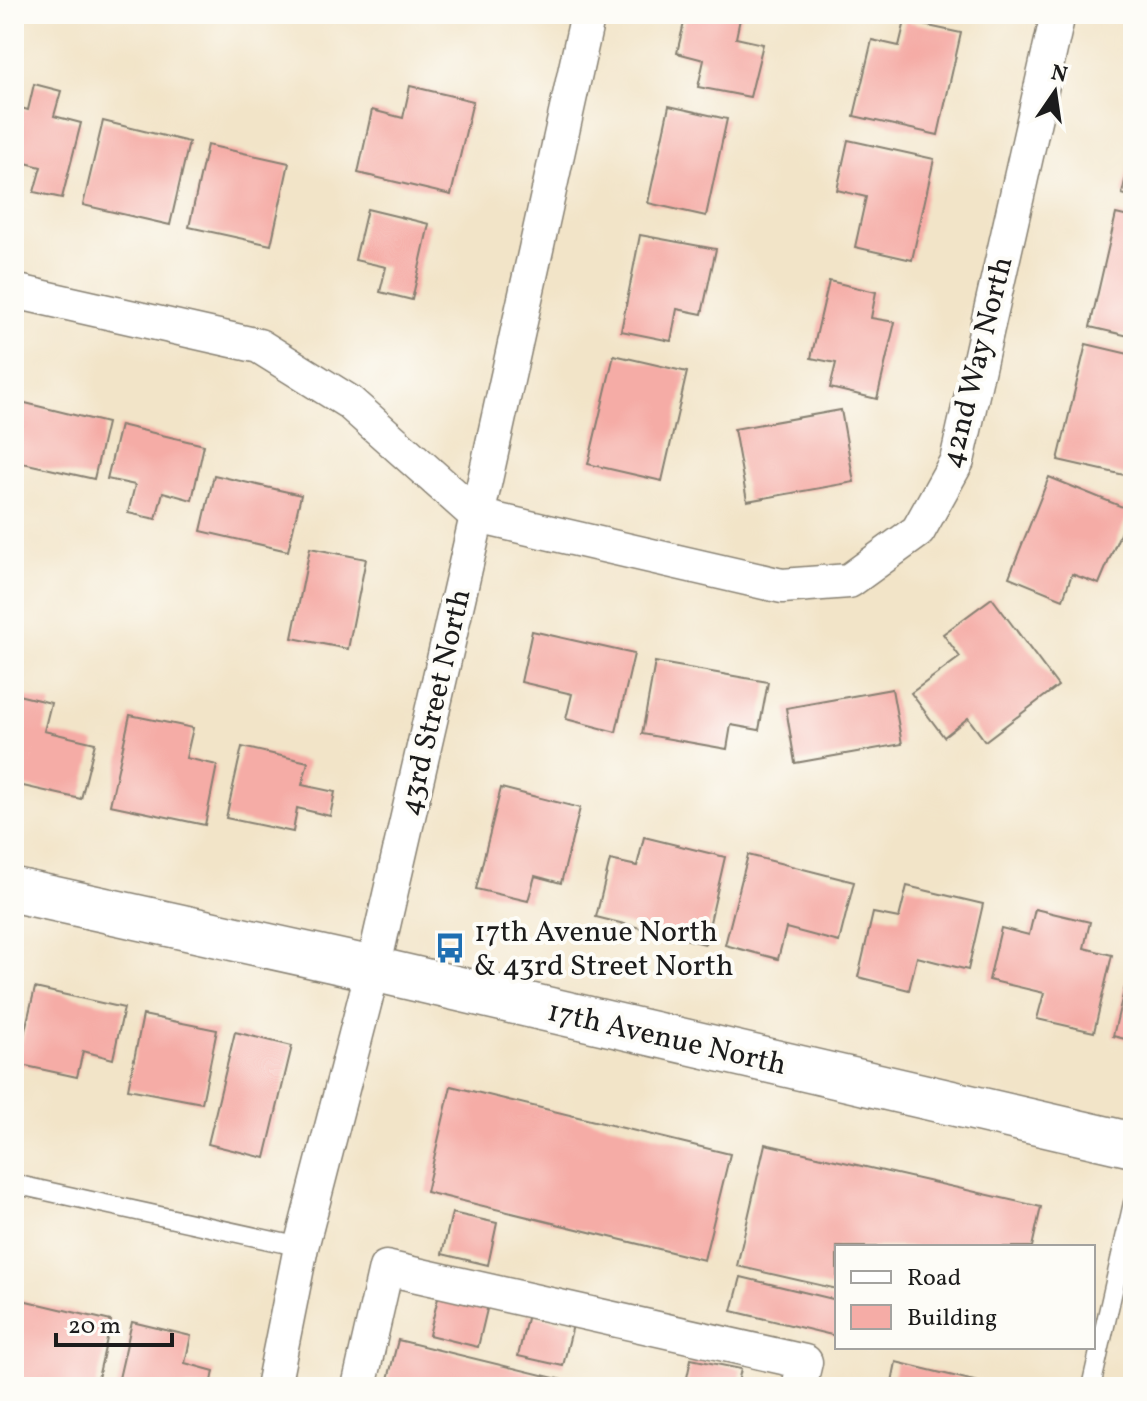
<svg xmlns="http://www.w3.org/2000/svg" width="1147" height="1401" font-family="Vollkorn,serif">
  <rect width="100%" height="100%" fill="#fdfcf7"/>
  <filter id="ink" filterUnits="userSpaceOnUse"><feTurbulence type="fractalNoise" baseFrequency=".0125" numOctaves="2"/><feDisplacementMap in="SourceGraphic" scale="16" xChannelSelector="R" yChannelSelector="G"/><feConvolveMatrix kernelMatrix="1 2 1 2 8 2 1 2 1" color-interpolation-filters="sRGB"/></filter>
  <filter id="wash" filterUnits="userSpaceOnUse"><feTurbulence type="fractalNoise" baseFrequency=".006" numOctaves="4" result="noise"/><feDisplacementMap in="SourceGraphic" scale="32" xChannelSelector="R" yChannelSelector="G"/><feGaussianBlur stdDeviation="1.8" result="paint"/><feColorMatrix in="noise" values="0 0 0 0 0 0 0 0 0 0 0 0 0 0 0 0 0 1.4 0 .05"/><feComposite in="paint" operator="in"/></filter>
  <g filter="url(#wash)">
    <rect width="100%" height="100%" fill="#f2e4c8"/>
    <g id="blocks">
      <g fill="#f5aca6">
        <polygon points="686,14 741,14 736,38 763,44 750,97 698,87 704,60 677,53"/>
        <polygon points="905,21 961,33 938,135 854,116 872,40 899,46"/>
        <polygon points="34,84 61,91 54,116 81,123 62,198 34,192 41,167 14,160 14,106 28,110"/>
        <polygon points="410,86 473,101 451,195 358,173 372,110 403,118"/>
        <polygon points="669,106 727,119 706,216 648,203"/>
        <polygon points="103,121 189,142 170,225 83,205"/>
        <polygon points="848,140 934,159 912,260 855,247 866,197 837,190"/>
        <polygon points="207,145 289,163 271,245 189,227"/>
        <polygon points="1132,150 1133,150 1133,197 1122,194"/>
        <polygon points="367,209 429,224 412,300 380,292 386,267 355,260"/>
        <polygon points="1116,214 1133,218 1133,337 1090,327"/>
        <polygon points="640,235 716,249 702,314 677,309 671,341 621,331"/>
        <polygon points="829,281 876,292 871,318 895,322 877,399 830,388 836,363 811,358"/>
        <polygon points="1086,344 1133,355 1133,378 1124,414 1133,416 1133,477 1058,460"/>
        <polygon points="614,355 687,372 662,481 588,464"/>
        <polygon points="17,401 107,423 94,479 14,461 14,414"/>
        <polygon points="841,410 854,482 747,501 734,429"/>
        <polygon points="120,425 204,445 192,500 163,492 156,519 128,513 135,485 107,479"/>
        <polygon points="214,475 301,495 288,551 201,531"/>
        <polygon points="1049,477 1130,510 1099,584 1072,574 1063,599 1009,577"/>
        <polygon points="310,548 366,559 348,649 292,638"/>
        <polygon points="992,598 1058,686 985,741 968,718 944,737 911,693 960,657 943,634"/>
        <polygon points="532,631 634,654 616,732 566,719 572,694 521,682"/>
        <polygon points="655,662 768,682 759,730 731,725 727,749 642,734"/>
        <polygon points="892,689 902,744 795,763 786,708"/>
        <polygon points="14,694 51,703 44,731 95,743 81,799 14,784"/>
        <polygon points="130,715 193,728 186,758 217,765 205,825 110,805"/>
        <polygon points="242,747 308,762 302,785 335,792 330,816 297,808 293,832 226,818"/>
        <polygon points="501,788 580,808 561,883 535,876 528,901 476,889"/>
        <polygon points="644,837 725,857 705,944 596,917 610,860 637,866"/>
        <polygon points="748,855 854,882 839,942 786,928 778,959 725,945"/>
        <polygon points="907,886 983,904 968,970 917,957 909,990 858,977 873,913 899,918"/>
        <polygon points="1035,909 1090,922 1084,948 1112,955 1094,1032 1037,1019 1044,993 989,980 1001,928 1029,935"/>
        <polygon points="1132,958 1133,958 1133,1041 1113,1036"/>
        <polygon points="35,988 124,1008 113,1059 83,1051 77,1077 17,1064"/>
        <polygon points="143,1015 217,1030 202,1103 128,1089"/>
        <polygon points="235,1032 292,1046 265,1158 208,1144"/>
        <polygon points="451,1086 730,1154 704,1260 426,1192"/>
        <polygon points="765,1144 1041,1207 1032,1247 837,1247 837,1289 737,1266"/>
        <polygon points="452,1213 497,1223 488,1265 442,1254"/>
        <polygon points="741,1277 837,1300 836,1336 732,1311"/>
        <polygon points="439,1294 488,1305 478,1347 429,1335"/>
        <polygon points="18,1299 111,1321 96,1387 46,1387 14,1380 14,1315"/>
        <polygon points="528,1314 573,1325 563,1366 518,1356"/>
        <polygon points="132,1322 191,1336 185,1363 214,1371 211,1387 117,1387"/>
        <polygon points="398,1340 587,1386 587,1387 386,1387"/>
        <polygon points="691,1359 741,1369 737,1387 685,1387"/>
        <polygon points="896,1362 995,1386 994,1387 891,1387"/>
      </g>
    </g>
  </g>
  <g filter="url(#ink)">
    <use href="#blocks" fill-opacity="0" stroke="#878072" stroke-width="2"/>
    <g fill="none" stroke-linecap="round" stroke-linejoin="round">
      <g stroke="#878072" stroke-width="21">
        <g id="service">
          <polyline points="14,1184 301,1247"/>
          <polyline points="1091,1387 1133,1203"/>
        </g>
      </g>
      <g stroke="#878072" stroke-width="37">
        <g id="minor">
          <polyline points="14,291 259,346 349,402 477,516 782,586 849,581 918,531 957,461 1058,14"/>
          <polyline points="273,1387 301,1247 373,969 477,516 588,14"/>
          <polyline points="359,1387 386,1268 805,1362 799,1387"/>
        </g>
      </g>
      <g stroke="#878072" stroke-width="47">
        <polyline id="tertiary" points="14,890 373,969 1133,1145"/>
      </g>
      <use href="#service" stroke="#fff" stroke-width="18"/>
      <use href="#minor" stroke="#fff" stroke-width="34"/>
      <use href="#tertiary" stroke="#fff" stroke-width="44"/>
    </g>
  </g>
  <defs>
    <g id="bus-bare" transform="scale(2.4)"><path d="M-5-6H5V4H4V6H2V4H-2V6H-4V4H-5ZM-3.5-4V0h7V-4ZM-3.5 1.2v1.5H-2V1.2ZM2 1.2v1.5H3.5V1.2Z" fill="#1f6fb2" stroke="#fdfcf7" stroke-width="2.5" paint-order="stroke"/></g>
  </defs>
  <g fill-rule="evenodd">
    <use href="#bus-bare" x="450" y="948"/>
  </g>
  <g text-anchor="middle" stroke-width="8" stroke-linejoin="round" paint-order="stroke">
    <g font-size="30" fill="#1c1c1c" stroke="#fdfcf7">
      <text transform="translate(976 362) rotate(-76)" y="10">42nd Way North</text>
      <text transform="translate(434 702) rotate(-77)" y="10">43rd Street North</text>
      <text transform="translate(667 1037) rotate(13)" y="10">17th Avenue North</text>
    </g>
    <g font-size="30" fill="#1c1c1c" stroke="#fdfcf7" text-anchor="start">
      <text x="474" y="941">17th Avenue North<tspan x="474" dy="34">&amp; 43rd Street North</tspan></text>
    </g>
  </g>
  <rect width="1147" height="1401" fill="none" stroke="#fdfcf7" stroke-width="48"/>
  <rect x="835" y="1245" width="260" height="104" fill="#fdfcf7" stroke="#a3a29f" stroke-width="2"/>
  <rect x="851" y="1271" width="40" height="12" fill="#ffffff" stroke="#a3a29f" stroke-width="2"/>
  <text x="907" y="1285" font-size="24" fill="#1c1c1c">Road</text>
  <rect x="851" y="1305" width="40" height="24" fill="#f5aca6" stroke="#a3a29f" stroke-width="2"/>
  <text x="907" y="1325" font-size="24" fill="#1c1c1c">Building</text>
  <g transform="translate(1055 92) rotate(13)" stroke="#fdfcf7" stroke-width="6" paint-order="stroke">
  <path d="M0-6L14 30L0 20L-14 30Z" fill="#1c1c1c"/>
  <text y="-12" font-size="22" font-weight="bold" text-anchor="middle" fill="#1c1c1c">N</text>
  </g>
  <path d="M56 1333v12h116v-12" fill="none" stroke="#1c1c1c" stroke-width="4"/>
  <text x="68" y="1333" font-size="24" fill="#1c1c1c" stroke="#fdfcf7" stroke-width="6" paint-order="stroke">20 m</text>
</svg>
